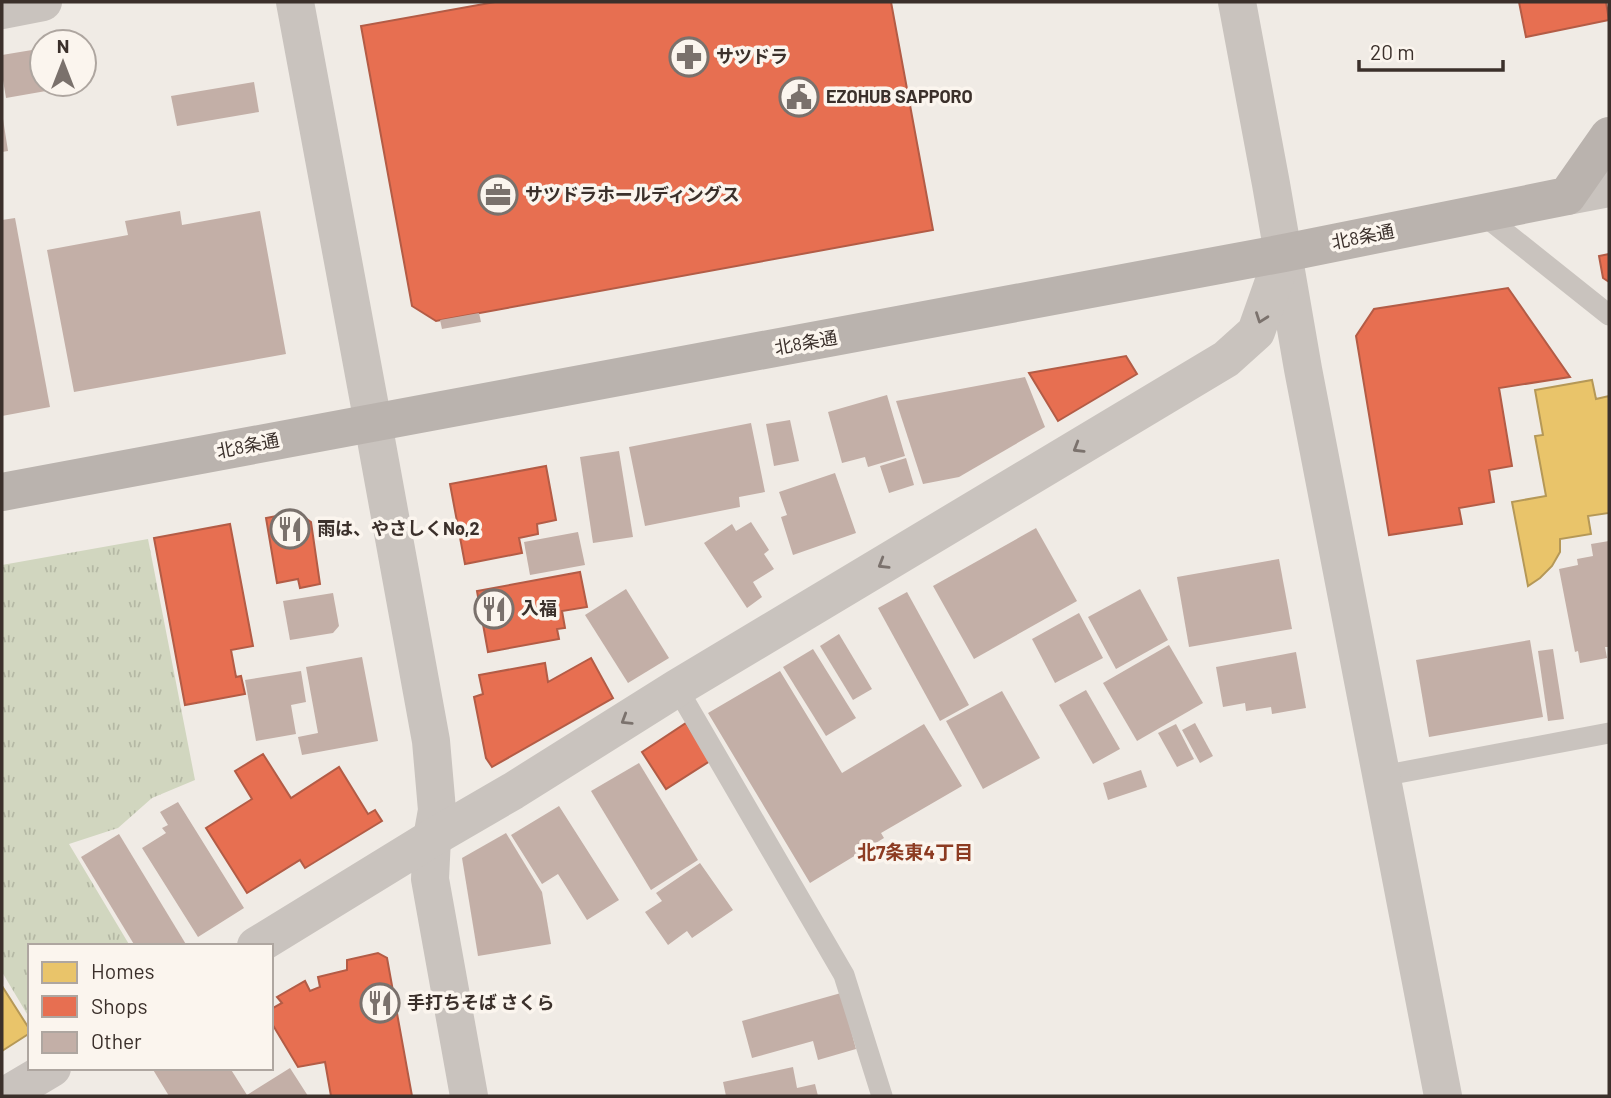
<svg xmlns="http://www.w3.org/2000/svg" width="1611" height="1098" font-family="Barlow,'Noto Sans JP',sans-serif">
  <defs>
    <pattern id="grass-tufts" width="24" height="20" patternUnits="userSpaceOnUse" patternTransform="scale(1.75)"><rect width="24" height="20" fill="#d1d6bf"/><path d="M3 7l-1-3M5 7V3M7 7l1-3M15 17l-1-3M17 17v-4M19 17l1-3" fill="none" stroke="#b4b8a4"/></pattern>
  </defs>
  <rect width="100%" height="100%" fill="#f0ebe5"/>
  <polygon fill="url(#grass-tufts)" points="148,539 195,780 152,798 118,828 69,844 130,946 30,946 30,1019 2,972 2,565"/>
  <g fill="#e9c46a" stroke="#b59857" stroke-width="2">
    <polygon points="1592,380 1596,399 1609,396 1609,513 1588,516 1591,534 1560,539 1560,552 1552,566 1540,578 1528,586 1512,502 1546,496 1535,436 1543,435 1535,390"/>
    <polygon points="2,986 30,1030 30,1033 2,1051"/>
  </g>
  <g fill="#e76f51" stroke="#b35c46" stroke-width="2">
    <polygon points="495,2 891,2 933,230 436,321 412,306 361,26"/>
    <polygon points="1519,2 1606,2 1609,20 1526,37"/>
    <polygon points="1609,254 1609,282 1603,278 1599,256"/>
    <polygon points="1508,288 1570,377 1499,388 1512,466 1489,470 1494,502 1459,508 1462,524 1389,535 1356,336 1374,309"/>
    <polygon points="1126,356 1137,374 1058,421 1029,373"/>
    <polygon points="546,466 556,520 537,524 538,534 519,538 522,553 465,564 450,484"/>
    <polygon points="297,512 311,522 320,584 300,588 298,579 277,583 266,518"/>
    <polygon points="230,524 253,646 231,650 236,677 241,676 245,694 185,705 154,538"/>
    <polygon points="580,572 587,607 562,611 565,628 557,629 559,639 488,652 477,591"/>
    <polygon points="591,658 613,698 492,767 486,758 474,697 483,694 479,675 545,663 548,682"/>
    <polygon points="686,723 710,761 666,789 642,752"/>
    <polygon points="263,754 291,798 339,767 368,814 375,810 382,821 305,868 300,860 247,893 206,828 252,799 235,771"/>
    <polygon points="378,953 387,958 412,1096 331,1096 325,1062 298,1067 271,1022 271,1009 282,1003 277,997 305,981 310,991 320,987 318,977 347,970 347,960"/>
  </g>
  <g fill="#c3afa7">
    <polygon points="38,49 42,71 42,84 44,84 46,91 6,98 2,74 2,55"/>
    <polygon points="254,82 259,112 177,126 171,96"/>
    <polygon points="2,119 3,119 8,151 2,152"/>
    <polygon points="180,211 182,225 260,211 286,354 74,392 47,250 128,235 125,221"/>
    <polygon points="15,218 50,407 2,416 2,220"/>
    <polygon points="479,313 481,322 442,329 440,320"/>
    <polygon points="1025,377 1045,427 959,477 923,484 896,401"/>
    <polygon points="887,395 905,456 868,467 865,457 842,463 828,412"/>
    <polygon points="790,420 799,461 774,466 766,424"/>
    <polygon points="751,423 765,492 739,497 740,507 645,526 629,447"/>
    <polygon points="619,451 633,537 593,543 580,457"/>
    <polygon points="906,458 914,485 889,493 880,466"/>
    <polygon points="835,473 856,533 793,555 781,517 787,515 779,492"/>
    <polygon points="751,522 769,550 764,554 774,569 753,582 762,597 747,608 704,543 732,524 736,531"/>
    <polygon points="1036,528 1077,601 974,659 933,586"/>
    <polygon points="578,532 585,565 530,575 524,542"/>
    <polygon points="1609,541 1609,647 1605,647 1607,658 1580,663 1578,651 1575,652 1559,569 1578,565 1577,559 1593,556 1591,544"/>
    <polygon points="1279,559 1292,629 1189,647 1177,577"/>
    <polygon points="626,589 669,658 628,683 585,615"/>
    <polygon points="1140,589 1168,640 1116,669 1088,617"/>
    <polygon points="907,592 969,705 940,721 878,608"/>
    <polygon points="333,593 339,626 333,633 290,640 283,601"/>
    <polygon points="1079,613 1103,658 1055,683 1032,639"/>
    <polygon points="839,634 872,689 853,700 820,646"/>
    <polygon points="1530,640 1543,717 1429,737 1416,660"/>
    <polygon points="1169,645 1203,703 1137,741 1103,683"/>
    <polygon points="813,649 856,718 826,736 783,667"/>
    <polygon points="1553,649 1564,719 1548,721 1538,651"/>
    <polygon points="1296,652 1306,708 1272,714 1271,707 1246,711 1245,703 1223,707 1216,667"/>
    <polygon points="362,657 378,741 302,755 298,737 318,733 306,667"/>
    <polygon points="301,671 306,702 291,705 296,734 256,741 245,680"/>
    <polygon points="780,671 842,773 924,724 962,786 881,833 884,838 810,883 708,713"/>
    <polygon points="1086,690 1120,749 1093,764 1059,705"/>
    <polygon points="1002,691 1040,758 983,789 946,721"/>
    <polygon points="1195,723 1213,756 1200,763 1182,730"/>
    <polygon points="1176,724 1194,759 1177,767 1158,733"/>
    <polygon points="639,763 698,860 651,890 591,791"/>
    <polygon points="1141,770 1147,787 1108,800 1103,783"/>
    <polygon points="178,802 244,908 198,937 142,848 166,833 162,828 168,825 160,812"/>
    <polygon points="559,806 619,900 587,920 558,874 542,884 511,835"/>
    <polygon points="506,833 542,892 551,944 478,956 462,858"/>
    <polygon points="119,834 187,946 135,946 81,857"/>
    <polygon points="700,863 733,910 692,938 687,931 668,945 645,912 662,901 656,893"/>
    <polygon points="841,993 856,1049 818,1060 813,1041 752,1058 742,1021"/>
    <polygon points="793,1067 797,1088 815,1084 818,1096 726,1096 723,1082"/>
    <polygon points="152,1068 230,1068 247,1095 290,1068 308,1096 169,1096"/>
  </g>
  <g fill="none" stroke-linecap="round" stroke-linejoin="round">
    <g stroke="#c9c3be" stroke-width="21">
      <polyline points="1481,213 1609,315"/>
      <polyline points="677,688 844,975 882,1096"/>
      <polyline points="1382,776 1609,733"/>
    </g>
    <g stroke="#c9c3be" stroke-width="38">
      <polyline points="1237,2 1271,184 1303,369 1443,1096"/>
      <polyline points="2,10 43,2"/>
      <polyline points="373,423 431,741 437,810 432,838 430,879 469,1096"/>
      <polyline points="256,946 432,838 513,791 677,688 1226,359 1256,332 1284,253"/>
      <polyline points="5,1096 52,1068"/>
    </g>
    <g stroke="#c9c3be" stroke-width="38">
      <polyline points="295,2 373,423"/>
      <polyline points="1567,196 1609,188"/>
    </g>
    <polyline stroke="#bab3ae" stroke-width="38" points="2,492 1284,253 1567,196 1609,136"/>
  </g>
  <defs><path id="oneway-chevron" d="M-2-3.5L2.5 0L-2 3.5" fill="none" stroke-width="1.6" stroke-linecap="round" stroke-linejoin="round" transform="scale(1.75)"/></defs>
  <g stroke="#7b726d">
    <use href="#oneway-chevron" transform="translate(1261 318) rotate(110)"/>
    <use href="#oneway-chevron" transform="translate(1078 448) rotate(149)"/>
    <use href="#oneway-chevron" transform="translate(883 564) rotate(149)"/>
    <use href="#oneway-chevron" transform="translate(626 720) rotate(148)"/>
  </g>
  <defs>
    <g id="pharmacy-ring" transform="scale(2.0125)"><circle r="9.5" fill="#fbf5ee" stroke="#7a716c" stroke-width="1.5"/><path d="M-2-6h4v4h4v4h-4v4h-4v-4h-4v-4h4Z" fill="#7a716c"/></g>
    <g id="civic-ring" transform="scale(2.0125)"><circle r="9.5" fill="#fbf5ee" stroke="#7a716c" stroke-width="1.5"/><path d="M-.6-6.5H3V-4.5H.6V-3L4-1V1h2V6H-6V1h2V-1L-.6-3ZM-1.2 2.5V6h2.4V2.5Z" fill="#7a716c"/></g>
    <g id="office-ring" transform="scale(2.0125)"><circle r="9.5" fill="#fbf5ee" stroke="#7a716c" stroke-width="1.5"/><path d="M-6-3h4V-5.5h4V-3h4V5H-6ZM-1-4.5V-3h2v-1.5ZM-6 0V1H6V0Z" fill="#7a716c"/></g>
    <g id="restaurant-ring" transform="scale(2.0125)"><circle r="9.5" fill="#fbf5ee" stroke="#7a716c" stroke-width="1.5"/><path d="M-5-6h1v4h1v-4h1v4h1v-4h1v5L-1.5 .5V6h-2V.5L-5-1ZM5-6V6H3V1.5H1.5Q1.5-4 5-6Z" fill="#7a716c"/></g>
  </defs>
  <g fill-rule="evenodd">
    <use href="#pharmacy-ring" x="689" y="57"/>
    <use href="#civic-ring" x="799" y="97"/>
    <use href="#office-ring" x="498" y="195"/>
    <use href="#restaurant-ring" x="290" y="529"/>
    <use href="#restaurant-ring" x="494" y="609"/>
    <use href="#restaurant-ring" x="380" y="1003"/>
  </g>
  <g text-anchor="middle" stroke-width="7" stroke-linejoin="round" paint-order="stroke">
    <g font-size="18" font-weight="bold" fill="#3b302b" stroke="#fbf5ee" text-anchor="start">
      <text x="716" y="63">サツドラ</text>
      <text x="826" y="103">EZOHUB SAPPORO</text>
      <text x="525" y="201">サツドラホールディングス</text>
      <text x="317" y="535">雨は、やさしくNo,2</text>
      <text x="521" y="615">入福</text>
      <text x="407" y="1009">手打ちそば さくら</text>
    </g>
    <g font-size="18" fill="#3b302b" stroke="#fbf5ee">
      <text transform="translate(1363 237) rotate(-11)" y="6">北8条通</text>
      <text transform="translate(806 343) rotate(-10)" y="6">北8条通</text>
      <text transform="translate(248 446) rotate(-11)" y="6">北8条通</text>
    </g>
    <g font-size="19" font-weight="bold" fill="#8c3b22" stroke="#fbf5ee">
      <text x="915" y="859">北7条東4丁目</text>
    </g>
  </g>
  <rect width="1611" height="1098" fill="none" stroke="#3b302b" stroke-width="7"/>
  <rect x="28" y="944" width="245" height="126" fill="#fbf5ee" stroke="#aea6a0" stroke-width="2"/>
  <rect x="42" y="962" width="35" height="21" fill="#e9c46a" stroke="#aea6a0" stroke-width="2"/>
  <text x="91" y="979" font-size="21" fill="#3b302b">Homes</text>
  <rect x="42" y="996" width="35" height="21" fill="#e76f51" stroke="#aea6a0" stroke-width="2"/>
  <text x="91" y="1014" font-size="21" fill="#3b302b">Shops</text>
  <rect x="42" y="1032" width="35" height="21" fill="#c3afa7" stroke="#aea6a0" stroke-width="2"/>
  <text x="91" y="1049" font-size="21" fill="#3b302b">Other</text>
  <g transform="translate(63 63)"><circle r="33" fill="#fbf5ee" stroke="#aea6a0" stroke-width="2"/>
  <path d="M0-5L12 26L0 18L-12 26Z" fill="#7a716c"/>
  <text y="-10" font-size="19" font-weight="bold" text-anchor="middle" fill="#3b302b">N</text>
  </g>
  <path d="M1359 60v10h144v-10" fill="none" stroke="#3b302b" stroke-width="3.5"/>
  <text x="1370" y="60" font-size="21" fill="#3b302b" stroke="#fbf5ee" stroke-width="5" paint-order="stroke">20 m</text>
</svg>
